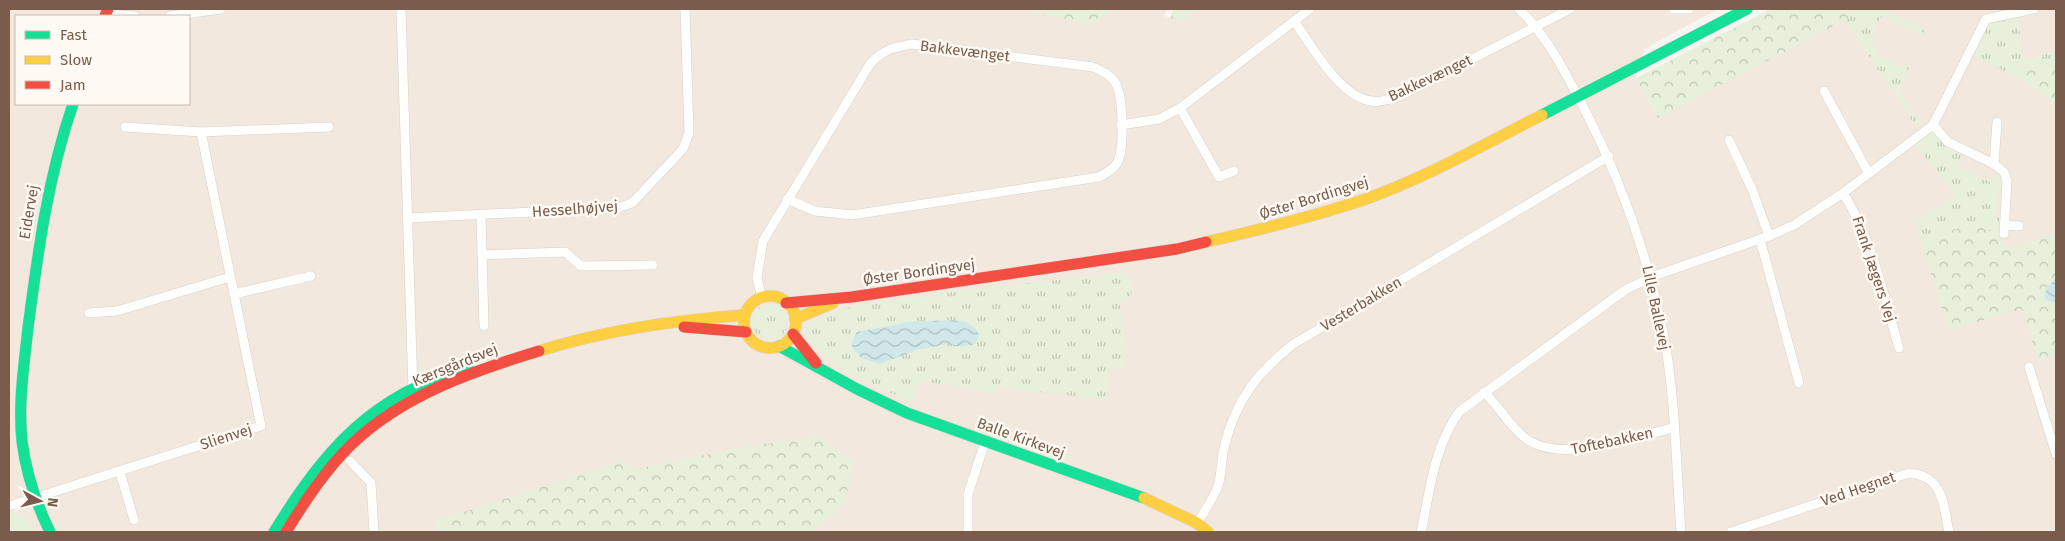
<svg xmlns="http://www.w3.org/2000/svg" width="2065" height="541" font-family="'Fira Sans',sans-serif">
  <defs>
    <pattern id="grass-tufts" width="24" height="20" patternUnits="userSpaceOnUse" patternTransform="scale(1.25)"><rect width="24" height="20" fill="#e7f0db"/><path d="M3 7l-1-3M5 7V3M7 7l1-3M15 17l-1-3M17 17v-4M19 17l1-3" fill="none" stroke="#c0c6b4"/></pattern>
    <pattern id="forest-crowns" width="20" height="18" patternUnits="userSpaceOnUse" patternTransform="scale(1.25)"><rect width="20" height="18" fill="#e7f0db"/><path d="M2 6a3 3 0 1 1 6 0M12 15a3 3 0 1 1 6 0" fill="none" stroke="#c0c6b4"/></pattern>
    <pattern id="water-waves" width="16" height="10" patternUnits="userSpaceOnUse" patternTransform="scale(1.25)"><rect width="16" height="10" fill="#d0e8ea"/><path d="M0 5q4-4 8 0t8 0" fill="none" stroke="#aebfc0"/></pattern>
  </defs>
  <rect width="100%" height="100%" fill="#f9f5f0"/>
  <path fill="#f2e8de" fill-rule="evenodd" d="M9,9h1158l-3,7 17,5 17,-12h520l-74,40 -8,29 22,39 187,-97 18,-11h193v523h-2047zM16,16h173v88h-173z"/>
  <g fill="url(#grass-tufts)">
    <path d="M1863,9h25l-2,2 39,18 -3,6 -40,-19c-10,12 -11,25 -5,40l22,10 8,-2 2,3 -10,25 23,33 -5,3 -72,-108z"/>
    <polygon points="2017,18 2024,60 2038,59 2039,54 2056,52 2056,64 2030,63 2019,78 1973,56 1989,22"/>
    <polygon points="1930,130 1942,142 1963,155 1959,167 1990,182 1996,169 2002,174 2004,189 1997,189 1995,217 2003,219 2002,242 1983,225 1936,232 1925,256 1917,224 1920,217 1956,197 1914,143"/>
    <path d="M1126,272c6,13 9,19 0,30l-7,-2 7,45 -1,24h-16l-2,31 -109,-13 -1,6 -75,-12 -10,21c-28,-12 -95,-41 -107,-69v-5l8,-8 19,-8 28,-7 92,-13z"/>
    <circle cx="770" cy="322" r="18"/>
  </g>
  <g fill="url(#forest-crowns)">
    <polygon points="1018,9 1113,9 1093,25"/>
    <polygon points="1173,9 1198,9 1181,21 1170,19"/>
    <polygon points="1771,9 1863,9 1845,20 1658,118 1636,78"/>
    <polygon points="2029,63 2056,64 2056,105 2019,78"/>
    <polygon points="1983,225 2009,248 2056,233 2056,279 2046,288 2052,303 2056,303 2056,354 2038,360 2022,309 1949,330 1925,256 1936,232"/>
    <polygon points="818,436 853,461 845,504 812,532 437,532 436,521 620,462 636,469 740,448"/>
  </g>
  <polygon fill="#e7f0db" points="14,512 29,521 33,532 9,532 9,513"/>
  <g fill="url(#water-waves)">
    <polygon points="2056,279 2056,303 2045,300 2046,288"/>
    <polygon points="951,320 966,322 976,329 979,335 977,341 973,345 960,347 947,344 916,350 880,364 861,358 852,347 853,339 857,332 909,322"/>
  </g>
  <g fill="none" stroke-linecap="round" stroke-linejoin="round">
    <g stroke="#d7d1cb" stroke-width="10">
      <g id="street">
        <polyline points="401,9 413,391"/>
        <path d="M1519,9c29,28 45,62 64,97 38,74 65,149 81,231 12,63 12,131 17,195"/>
        <polyline points="1673,9 1689,9"/>
        <polyline points="106,14 135,16"/>
        <polyline points="170,16 221,9"/>
        <path d="M1294,21c18,25 45,75 77,80 9,2 18,-2 27,-4l172,-88"/>
        <polyline points="1824,91 1868,172"/>
        <polyline points="1180,108 1219,177 1234,171"/>
        <polyline points="1121,125 1159,119 1180,108 1310,9"/>
        <polyline points="1933,125 1948,142 1994,164 2004,172 2007,181 2004,234"/>
        <polyline points="125,127 201,132 329,127"/>
        <polyline points="1729,140 1752,189 1769,236"/>
        <polyline points="1994,164 1997,122"/>
        <path d="M1843,193c29,46 41,103 56,155"/>
        <polyline points="481,215 484,326"/>
        <polyline points="407,218 617,208 632,203 683,149 689,133 685,9"/>
        <polyline points="2005,225 2019,226"/>
        <polyline points="1760,239 1799,383"/>
        <polyline points="482,255 565,252 581,266 653,265"/>
        <polyline points="234,294 311,276"/>
        <path d="M762,298l-5,-20 6,-37 107,-177c12,-14 24,-17 42,-20l181,23c9,4 16,7 22,15 8,12 10,68 2,81 -4,7 -11,10 -18,14l-247,38 -37,-4 -28,-12"/>
        <polyline points="89,313 117,311 230,277"/>
        <polyline points="2029,367 2056,454"/>
        <path d="M1484,392c15,14 25,34 41,46 36,27 108,-1 148,-10"/>
        <polyline points="350,461 371,483 374,532"/>
        <polyline points="120,472 134,520"/>
        <polyline points="9,506 261,426 201,132"/>
        <path d="M1197,523c8,-12 16,-24 21,-37 4,-13 3,-28 7,-42 11,-44 33,-72 67,-99l317,-189"/>
        <polyline points="968,532 968,494 985,442"/>
        <path d="M1421,532c9,-41 13,-87 39,-121l165,-121 26,-13 118,-41 25,-11 49,-32 90,-68 53,-106 48,-10"/>
        <path d="M1731,532l178,-59c35,3 34,31 40,59"/>
      </g>
    </g>
    <g stroke="#d9d2cb" stroke-width="12">
      <g id="fast">
        <polyline points="1542,115 1747,9"/>
        <polyline points="779,346 857,389 907,413 1144,498"/>
        <path d="M50,532c-14,-29 -24,-59 -28,-91 -4,-38 2,-75 6,-113 10,-77 20,-151 45,-224"/>
        <path d="M274,532c51,-83 98,-137 194,-165"/>
      </g>
    </g>
    <g stroke="#d9d2cb" stroke-width="12">
      <g id="slow">
        <path d="M1206,242c53,-12 106,-25 157,-42 62,-22 120,-55 179,-85"/>
        <circle cx="770" cy="322" r="26"/>
        <polyline points="795,319 833,303"/>
        <path d="M539,351c67,-21 136,-31 206,-36"/>
        <polyline points="1144,498 1197,523 1208,532"/>
      </g>
    </g>
    <g stroke="#d9d2cb" stroke-width="12">
      <g id="jam">
        <polyline points="105,16 108,9"/>
        <polyline points="786,303 852,297 1177,249 1206,242"/>
        <polyline points="684,327 746,332"/>
        <polyline points="793,334 816,363"/>
        <path d="M286,532c19,-31 40,-63 66,-88 51,-49 121,-73 187,-93"/>
      </g>
    </g>
    <use href="#street" stroke="#fefefd" stroke-width="9"/>
    <use href="#fast" stroke="#16e098" stroke-width="11"/>
    <use href="#slow" stroke="#ffcf43" stroke-width="11"/>
    <use href="#jam" stroke="#f24e42" stroke-width="11"/>
  </g>
  <g text-anchor="middle" stroke-width="5" stroke-linejoin="round" paint-order="stroke">
    <g font-size="15" fill="#7a5c4d" stroke="#fffaf3">
      <text transform="translate(965 51) rotate(7)" y="5">Bakkevænget</text>
      <text transform="translate(1430 78) rotate(-25)" y="5">Bakkevænget</text>
      <text transform="translate(1314 198) rotate(-17)" y="5">Øster Bordingvej</text>
      <text transform="translate(575 209) rotate(-4)" y="5">Hesselhøjvej</text>
      <text transform="translate(29 212) rotate(-80)" y="5">Eidervej</text>
      <text transform="translate(1874 269) rotate(72)" y="5">Frank Jægers Vej</text>
      <text transform="translate(919 272) rotate(-8)" y="5">Øster Bordingvej</text>
      <text transform="translate(1361 304) rotate(-31)" y="5">Vesterbakken</text>
      <text transform="translate(1656 308) rotate(78)" y="5">Lille Ballevej</text>
      <text transform="translate(455 365) rotate(-22)" y="5">Kærsgårdsvej</text>
      <text transform="translate(226 437) rotate(-18)" y="5">Slienvej</text>
      <text transform="translate(1021 438) rotate(20)" y="5">Balle Kirkevej</text>
      <text transform="translate(1612 441) rotate(-12)" y="5">Toftebakken</text>
      <text transform="translate(1858 489) rotate(-19)" y="5">Ved Hegnet</text>
    </g>
  </g>
  <rect width="2065" height="541" fill="none" stroke="#7a5c4d" stroke-width="20"/>
  <rect x="15" y="15" width="175" height="90" fill="#fffaf3" stroke="#cabbb1"/>
  <rect x="25" y="31" width="25" height="8" fill="#16e098" stroke="#cabbb1"/>
  <text x="60" y="40" font-size="15" fill="#7a5c4d">Fast</text>
  <rect x="25" y="56" width="25" height="8" fill="#ffcf43" stroke="#cabbb1"/>
  <text x="60" y="65" font-size="15" fill="#7a5c4d">Slow</text>
  <rect x="25" y="81" width="25" height="8" fill="#f24e42" stroke="#cabbb1"/>
  <text x="60" y="90" font-size="15" fill="#7a5c4d">Jam</text>
  <g transform="translate(40 501) rotate(97)" stroke="#fffaf3" stroke-width="4" paint-order="stroke">
  <path d="M0-4L9 19L0 12L-9 19Z" fill="#7a5c4d"/>
  <text y="-8" font-size="14" font-weight="bold" text-anchor="middle" fill="#7a5c4d">N</text>
  </g>
</svg>
